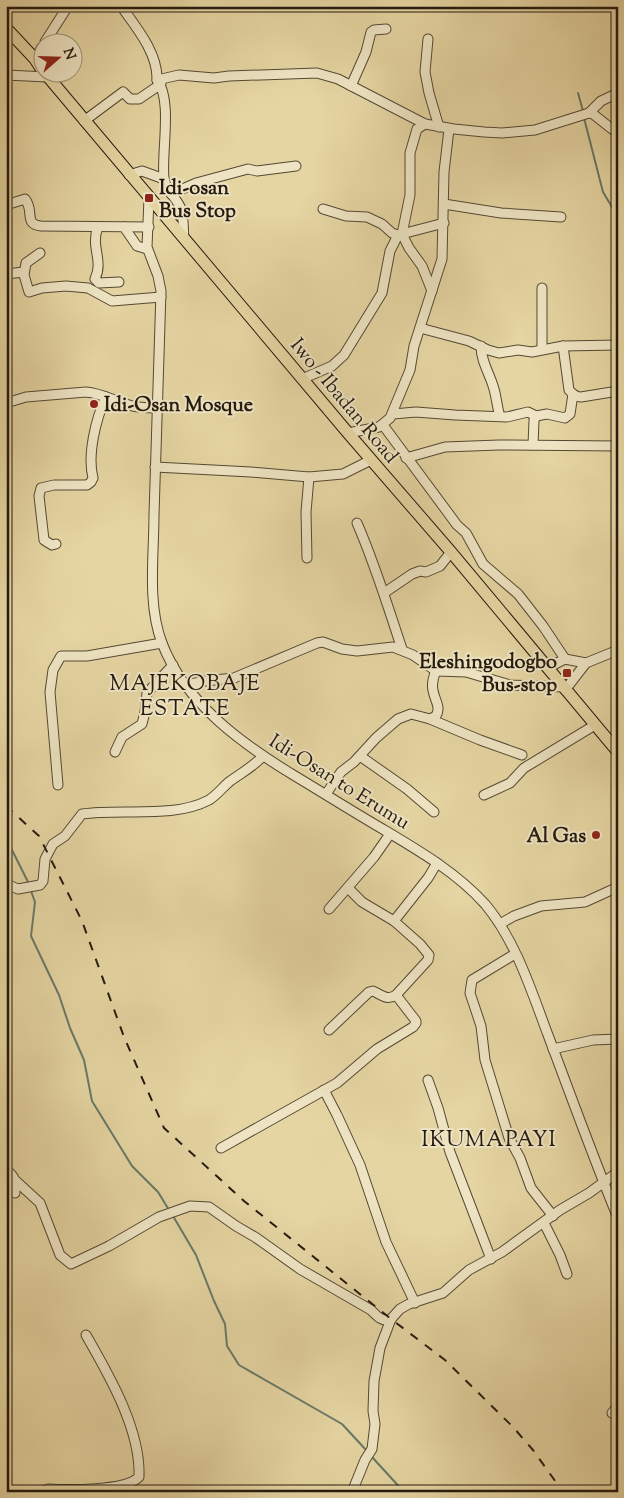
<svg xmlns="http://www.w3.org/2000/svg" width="624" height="1498" font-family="'Sorts Mill Goudy',serif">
  <rect width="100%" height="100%" fill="#e5d5a2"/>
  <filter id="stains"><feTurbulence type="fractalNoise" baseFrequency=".004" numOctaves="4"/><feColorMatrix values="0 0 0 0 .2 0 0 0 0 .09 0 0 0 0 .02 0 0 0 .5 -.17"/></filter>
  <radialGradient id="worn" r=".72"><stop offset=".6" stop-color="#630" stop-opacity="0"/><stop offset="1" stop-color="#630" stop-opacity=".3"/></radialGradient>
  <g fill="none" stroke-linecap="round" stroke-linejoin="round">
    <g stroke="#687968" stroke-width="2">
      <polyline points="578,93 583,111"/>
      <polyline points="584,118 603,192 618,217"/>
      <polyline points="6,838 29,884"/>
      <polyline points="31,891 35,902 31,936 59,995 70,1028 84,1060 92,1101 132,1166 158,1192 169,1210"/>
      <polyline points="173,1216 196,1255 214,1301 225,1324 227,1346 239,1365 342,1424 367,1451"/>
      <polyline points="372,1457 404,1492"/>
    </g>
    <g stroke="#544934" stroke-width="11">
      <g id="minor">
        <path d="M121,6c15,21 37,47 36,74 16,20 4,73 7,98 2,13 13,20 17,31 3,8 2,21 3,30"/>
        <polyline points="428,39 425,72 429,93 439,127"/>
        <polyline points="45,42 68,6"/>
        <polyline points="35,59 42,47"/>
        <polyline points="6,75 47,77"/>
        <polyline points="157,80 179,75 214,78 229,76 317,73 338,79 425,124 454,129 484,132 502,133 535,130 589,113 593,114 612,129 618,132"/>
        <polyline points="351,86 366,52 371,32 374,30 386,29"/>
        <polyline points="589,113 601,101 618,93"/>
        <polyline points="84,121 123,92 130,99 139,99 161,84"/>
        <polyline points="425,124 417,129 410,153 410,195 402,234 409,248 422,266 432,291"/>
        <polyline points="129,175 142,171 164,179"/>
        <polyline points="171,194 196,183 248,169 257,171 296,166"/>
        <path d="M149,198l-2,49 11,29 3,15c-2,75 -5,149 -7,224 0,41 -7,89 8,128 23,60 80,101 133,133 30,18 60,37 91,55 35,21 71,42 99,73 31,37 46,86 63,131 23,61 45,122 70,183"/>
        <polyline points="444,204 501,213 561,217"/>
        <path d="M6,205l19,-6c10,12 -2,25 16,27l108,1"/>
        <polyline points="323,209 346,216 367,217 382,224 392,233 398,235"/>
        <path d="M98,227c-8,20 6,33 -3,52l4,4 20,-1"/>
        <polyline points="124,227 137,246 147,249"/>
        <polyline points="40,253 26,263 24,275 29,292 42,288 66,286 88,288 112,301 161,297"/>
        <polyline points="6,274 24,272"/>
        <polyline points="542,288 542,349"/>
        <polyline points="420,328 469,341 488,350 499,353 518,350 532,352 563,346 618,345"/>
        <path d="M481,346c0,16 9,28 13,43 2,7 3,16 5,24l-2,3"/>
        <path d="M563,346l6,44c4,4 6,7 12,7l37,-6"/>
        <polyline points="302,379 332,366 344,355 382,293 390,251 398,235 444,223"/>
        <path d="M6,403l20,-6 60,-5c15,1 29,9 43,13 9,3 19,3 28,3"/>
        <polyline points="393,414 416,412 455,415 507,417 528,412 536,416 547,414 565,418 570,414 573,394"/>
        <polyline points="383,425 457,525 466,533 483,564 518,594 543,626 565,659"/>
        <polyline points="348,433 379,427 390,418 410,370 414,346 442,259 444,172 449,129"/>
        <polyline points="533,445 534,420 536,416"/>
        <polyline points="406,458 445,447 499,445 618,446"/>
        <polyline points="155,467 251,472 309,477 343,474 371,460"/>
        <path d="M357,523c18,41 31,84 45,126"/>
        <path d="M56,544l-4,1 -8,-5 -5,-44 2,-8 13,-3h33l4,-3 2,-4c-6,-23 3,-60 13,-81"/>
        <polyline points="307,558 306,512 309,477"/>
        <polyline points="384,593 412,574 420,571 426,572 440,566 451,552"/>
        <polyline points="547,668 565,659 586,663"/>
        <polyline points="186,685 205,681 234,678 317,643 323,642 342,649 357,651 393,647 413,655 436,671 466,672 510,685 563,687"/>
        <polyline points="565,690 586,663 618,650"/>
        <polyline points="430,719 480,740 522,755"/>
        <polyline points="115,752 122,737 142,724 145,712 147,693 173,665"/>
        <polyline points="360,756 407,789 434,812"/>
        <polyline points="58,785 50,692 53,670 61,656 87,656 162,643"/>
        <path d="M326,794l15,-22 13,-10 22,-24 22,-19 13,-5 19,5 6,-3c8,-13 -11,-22 0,-45"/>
        <polyline points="484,795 510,783 524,768 595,725"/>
        <path d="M6,884l12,5 22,-4 3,-4 2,-22 8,-15 12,-8 17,-22c40,-6 91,5 127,-14 8,-5 13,-12 20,-18 12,-9 24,-15 34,-26"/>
        <polyline points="329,909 374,857 390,834"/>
        <polyline points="394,921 428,878 437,863"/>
        <polyline points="500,924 514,916 541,906 585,902 618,887"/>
        <polyline points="515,954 472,980 470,993 481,1026 485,1060 509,1138 520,1158 531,1188 553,1216"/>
        <path d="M329,1030l40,-38 4,-1c9,4 14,10 23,4l32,-35 1,-5 -9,-11 -26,-23 -32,-19 -14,-14"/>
        <polyline points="553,1049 593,1040 618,1039"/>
        <polyline points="428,1080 438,1108 450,1152 491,1259"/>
        <polyline points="324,1090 337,1115 360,1165 386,1242 415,1303"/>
        <polyline points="221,1148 337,1083 377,1049 413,1027 416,1023 416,1021 396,995"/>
        <path d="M6,1170c10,7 10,12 9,23"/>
        <path d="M16,1181l24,22 20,52 11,9 38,-18 50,-29 31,-11 19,1 27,19 19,11 45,32 71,41c6,6 12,13 20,9"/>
        <polyline points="544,1223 560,1255 567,1274"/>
        <polyline points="612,1413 618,1406"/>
        <path d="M41,1492l7,-3c20,1 78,2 91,-12 2,-47 -30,-102 -53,-142"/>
        <polyline points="352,1492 365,1460 372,1449 375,1424 373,1411 374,1381 380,1348 391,1319 400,1309 409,1304 443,1293 469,1270 502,1252 560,1210 589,1193 618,1172"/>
      </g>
    </g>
    <g stroke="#241a0f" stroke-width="13">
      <g id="major">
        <polyline points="6,28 35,59 42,70"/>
        <polyline points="44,72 348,433 451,552 618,752"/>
      </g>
    </g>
    <use href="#minor" stroke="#eee4c3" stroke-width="9"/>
    <use href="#major" stroke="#e5d5a2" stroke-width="11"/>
    <polyline stroke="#241a0f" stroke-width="2" stroke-dasharray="9 9" stroke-linecap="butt" points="6,806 39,836 82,921 124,1037 164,1128 244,1201 391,1319 445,1360 513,1427 533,1450 563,1492"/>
  </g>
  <g fill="#8f2418" stroke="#eee4c3" stroke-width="2">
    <rect x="144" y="193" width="10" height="10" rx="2.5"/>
    <circle cx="94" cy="404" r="5"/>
    <rect x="562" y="668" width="10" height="10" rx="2.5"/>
    <circle cx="596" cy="835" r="5"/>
  </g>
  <g text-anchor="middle" stroke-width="4" stroke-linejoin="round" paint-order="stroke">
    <g font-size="20" font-weight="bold" fill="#241a0f" stroke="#eee4c3" text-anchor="start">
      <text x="159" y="194">Idi-osan<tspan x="159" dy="23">Bus Stop</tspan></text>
      <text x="104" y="411">Idi-Osan Mosque</text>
      <text x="557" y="668" text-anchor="end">Eleshingodogbo<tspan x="557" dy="23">Bus-stop</tspan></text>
      <text x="586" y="842" text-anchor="end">Al Gas</text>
    </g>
    <g font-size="20" fill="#241a0f" stroke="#eee4c3">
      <text transform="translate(345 400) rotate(50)" y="7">Iwo - Ibadan Road</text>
      <text transform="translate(340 781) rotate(32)" y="7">Idi-Osan to Erumu</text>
    </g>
    <g font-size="22" letter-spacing="1" fill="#241a0f" stroke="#eee4c3">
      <text x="185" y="690">MAJEKOBAJE<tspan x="185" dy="25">ESTATE</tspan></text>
      <text x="489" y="1146">IKUMAPAYI</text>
    </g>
  </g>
  <rect width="624" height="1498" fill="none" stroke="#e5d5a2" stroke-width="25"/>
  <rect x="8" y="8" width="609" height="1483" fill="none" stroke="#241a0f" stroke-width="2.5"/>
  <rect x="12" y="12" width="599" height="1473" fill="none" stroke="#241a0f"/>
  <g transform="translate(58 58) rotate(70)"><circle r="24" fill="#eee4c3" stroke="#9d937b"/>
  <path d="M0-4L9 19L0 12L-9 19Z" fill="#8f2418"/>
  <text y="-8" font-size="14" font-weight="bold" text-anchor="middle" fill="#241a0f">N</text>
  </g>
  <rect width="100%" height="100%" filter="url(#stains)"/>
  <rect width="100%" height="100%" fill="url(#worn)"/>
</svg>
